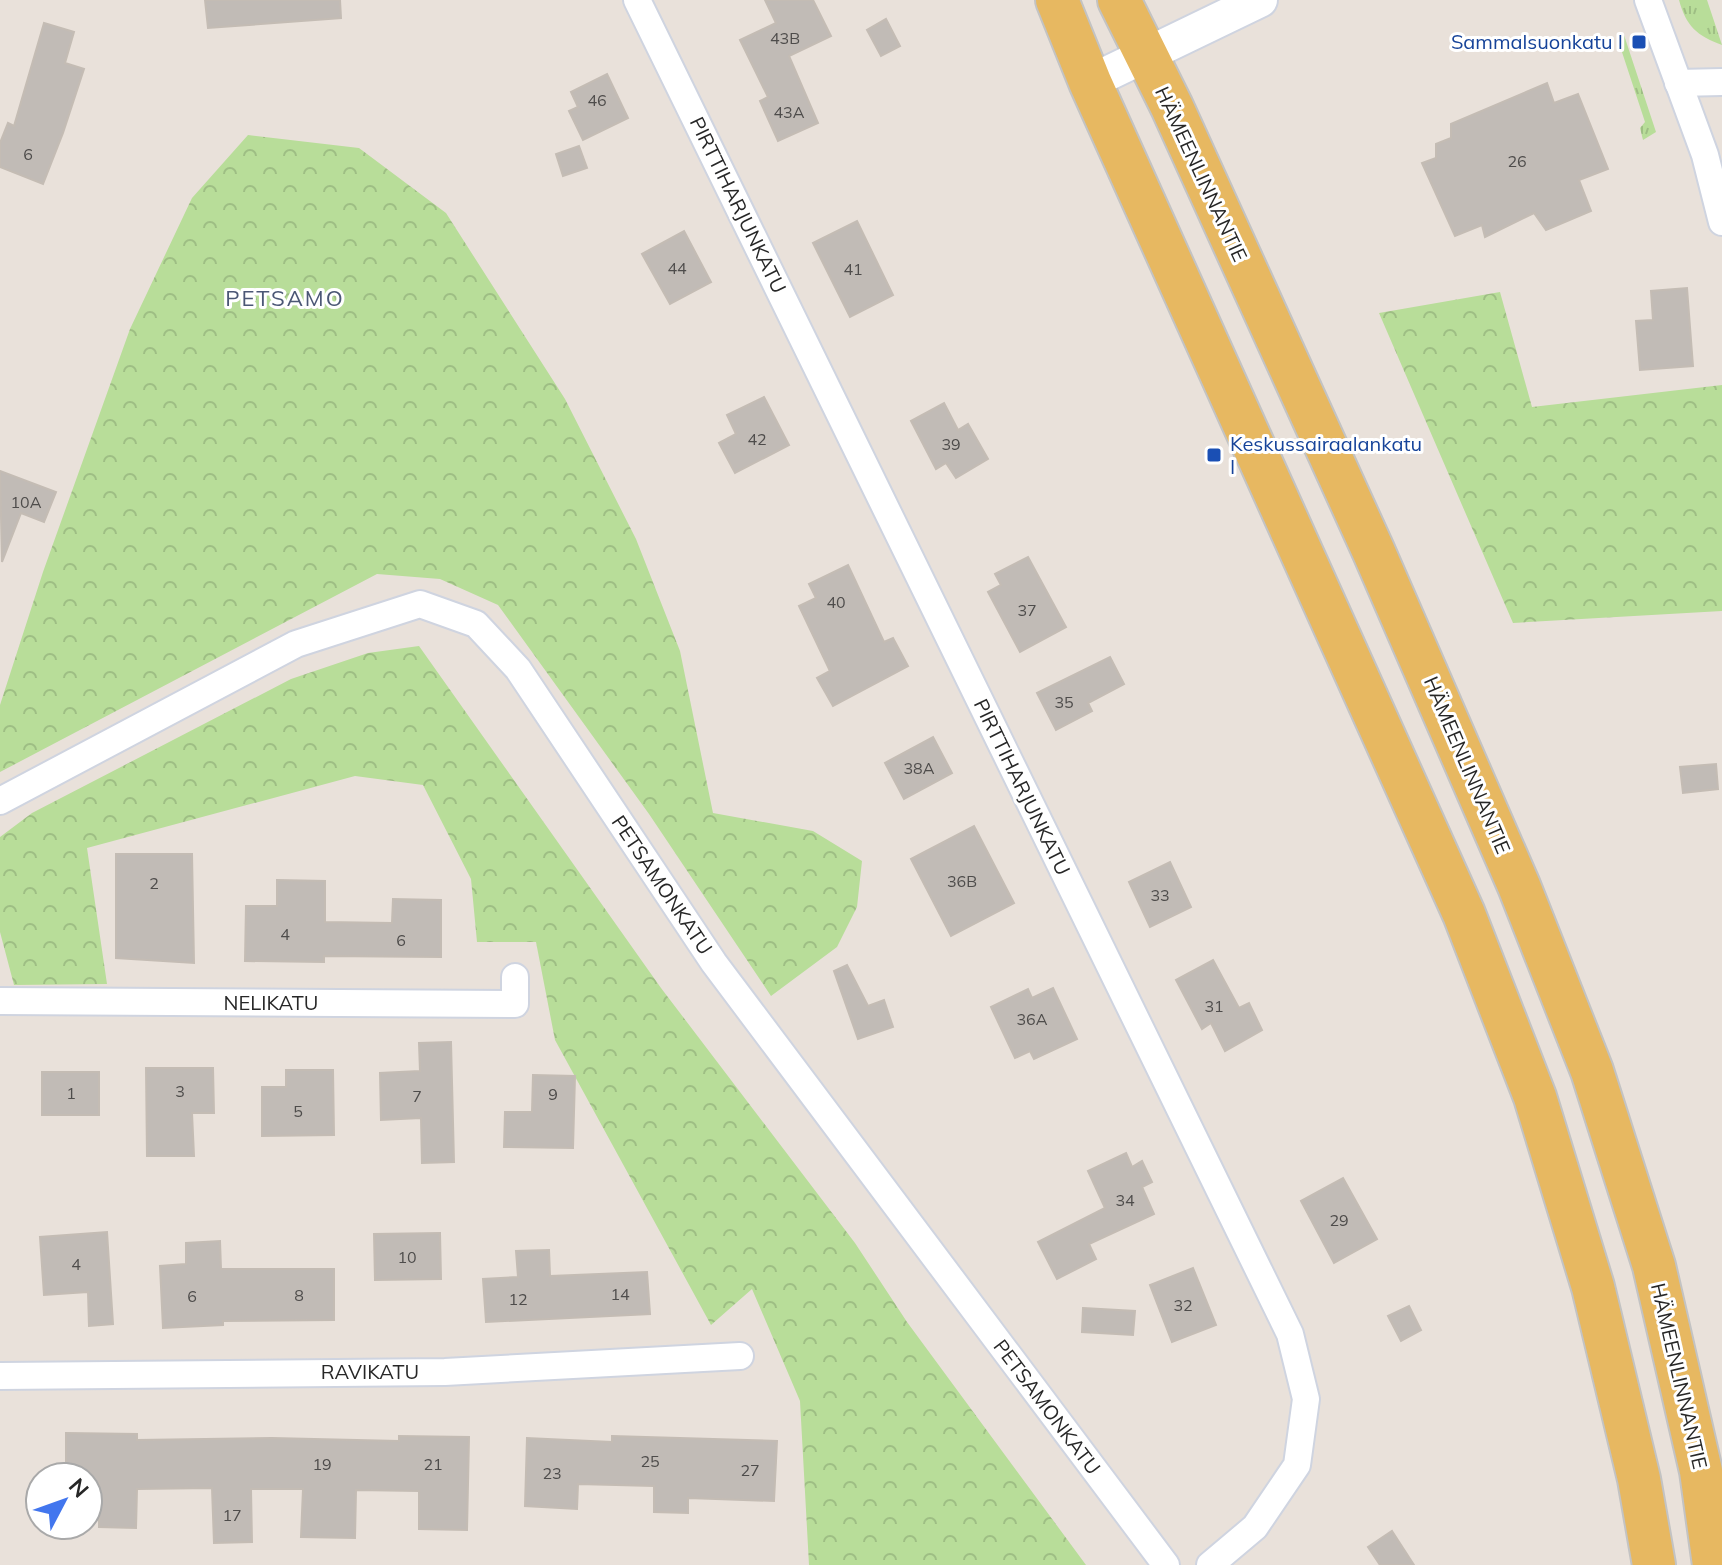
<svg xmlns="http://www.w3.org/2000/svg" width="1722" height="1565" font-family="Mulish,sans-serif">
  <defs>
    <pattern id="grass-tufts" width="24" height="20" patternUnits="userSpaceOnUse" patternTransform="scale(2)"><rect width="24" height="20" fill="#b8dd99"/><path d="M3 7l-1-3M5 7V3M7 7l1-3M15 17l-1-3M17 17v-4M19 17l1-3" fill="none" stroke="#9ebe84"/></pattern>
    <pattern id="forest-crowns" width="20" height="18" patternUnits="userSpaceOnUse" patternTransform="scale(2)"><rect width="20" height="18" fill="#b8dd99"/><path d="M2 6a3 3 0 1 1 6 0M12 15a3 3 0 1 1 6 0" fill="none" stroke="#9ebe84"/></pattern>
  </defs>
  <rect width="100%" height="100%" fill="#e9e1da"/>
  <g fill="url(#grass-tufts)">
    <path d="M1679,0h28l15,45c-25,-9 -36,-19 -43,-45z"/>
    <polygon points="1624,35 1656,132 1643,140 1640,128 1645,122 1618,40"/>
  </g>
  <g fill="url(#forest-crowns)">
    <polygon points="248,135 359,148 446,213 565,399 636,539 680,651 713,813 813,831 862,861 857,907 837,947 771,996 649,814 498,605 440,579 377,574 0,772 0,705 43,572 130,329 192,198"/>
    <polygon points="1500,292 1532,407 1722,385 1722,611 1513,623 1379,313"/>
    <polygon points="419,646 661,988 855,1243 907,1322 1086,1565 809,1565 800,1401 752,1289 711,1325 555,1040 536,942 477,942 471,879 423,785 355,776 87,848 107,984 14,985 0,932 0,837 32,813 291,679 368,653"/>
  </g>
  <g fill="#c1bbb6" stroke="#c4bcb4" stroke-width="2">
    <polygon points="205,0 340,0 341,18 208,28"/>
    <polygon points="765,0 813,0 831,36 789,56 818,123 778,141 760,101 768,97 740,40 776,23"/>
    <polygon points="886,19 900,46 881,56 867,30"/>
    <polygon points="44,23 74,32 65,63 84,69 63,133 43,184 0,167 0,143 8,123 14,126"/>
    <polygon points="607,74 628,118 583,140 569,111 578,107 571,92"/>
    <polygon points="1547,83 1554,103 1578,94 1608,169 1579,180 1591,211 1546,230 1534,213 1485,237 1482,225 1455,236 1422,163 1436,158 1436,144 1451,138 1451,124"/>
    <polygon points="579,146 587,168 563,176 556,154"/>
    <polygon points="857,221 893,295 850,317 813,243"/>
    <polygon points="684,231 711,282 670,304 642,254"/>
    <polygon points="1687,288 1693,366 1640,370 1636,321 1653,320 1651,291"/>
    <polygon points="764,397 789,445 735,473 719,443 736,434 727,415"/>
    <polygon points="944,403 958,430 968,424 988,459 956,478 946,463 936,469 911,421"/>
    <polygon points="0,471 56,492 44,522 21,513 2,562"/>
    <polygon points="1028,557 1066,627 1020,652 988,592 1001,585 995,574"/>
    <polygon points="848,565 884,642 893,638 908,666 833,706 817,678 830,671 799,606 816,598 809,584"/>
    <polygon points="1110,657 1124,684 1088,703 1092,711 1056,730 1037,693"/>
    <polygon points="933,737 952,773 904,799 885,763"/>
    <polygon points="1716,764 1718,789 1683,793 1680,767"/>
    <polygon points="974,826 1014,903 951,936 911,859"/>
    <polygon points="116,854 192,854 194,963 116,958"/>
    <polygon points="1170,862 1191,907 1150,927 1129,882"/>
    <polygon points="277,880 325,881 325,922 392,923 393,899 441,900 441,957 324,956 324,962 245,961 246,906 277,906"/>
    <polygon points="1213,960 1239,1008 1249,1003 1262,1030 1225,1051 1211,1023 1202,1029 1176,980"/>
    <polygon points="847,965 868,1006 884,1000 893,1027 858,1039 834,971"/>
    <polygon points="1053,988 1077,1039 1034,1059 1030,1051 1015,1058 991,1007 1028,989 1032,998"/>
    <polygon points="451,1042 454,1162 422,1163 421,1118 381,1120 380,1073 420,1071 419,1043"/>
    <polygon points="146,1068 213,1068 214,1113 192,1113 194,1156 147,1156"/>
    <polygon points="286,1070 333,1070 334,1135 262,1136 262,1087 286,1087"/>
    <rect x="42" y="1072" width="57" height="43"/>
    <polygon points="533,1075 575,1076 573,1148 504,1147 505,1112 532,1112"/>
    <polygon points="1126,1153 1132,1167 1142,1161 1152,1182 1142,1187 1154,1214 1089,1244 1096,1259 1057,1279 1038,1242 1105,1208 1088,1171"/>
    <polygon points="1343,1178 1377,1239 1334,1263 1301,1201"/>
    <polygon points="107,1232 113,1324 89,1326 88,1292 44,1295 40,1237"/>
    <polygon points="440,1233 441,1279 375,1280 374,1234"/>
    <polygon points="220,1241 221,1269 334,1269 334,1320 223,1321 223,1325 163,1328 160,1266 186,1264 186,1243"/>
    <polygon points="549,1250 550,1276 647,1272 650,1314 486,1322 483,1279 518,1277 516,1251"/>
    <polygon points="1193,1268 1216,1325 1172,1342 1150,1285"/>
    <polygon points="1409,1306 1421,1330 1401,1341 1388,1316"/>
    <polygon points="1083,1308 1135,1311 1133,1335 1082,1332"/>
    <polygon points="66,1433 137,1434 137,1440 272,1438 399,1441 399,1436 469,1437 467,1530 419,1529 419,1491 356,1490 355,1538 301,1537 303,1489 251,1489 252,1542 214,1543 212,1488 137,1489 136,1528 99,1527 99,1484 88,1484 88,1477 66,1477"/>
    <polygon points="612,1436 777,1441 774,1501 688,1498 688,1513 654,1512 654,1486 578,1484 577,1509 525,1506 527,1438 612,1442"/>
    <polygon points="1392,1531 1414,1565 1380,1565 1368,1547"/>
  </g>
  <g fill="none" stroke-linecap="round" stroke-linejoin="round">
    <g stroke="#cfd4e0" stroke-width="30">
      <g id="minor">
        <polyline points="637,0 1290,1334 1306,1399 1297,1465 1255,1527 1210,1565"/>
        <polyline points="1648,0 1705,155 1722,222"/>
        <polyline points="1678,83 1722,82"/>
        <polyline points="0,801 296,644 420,604 476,624 518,669 714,963 1166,1565"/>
        <polyline points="0,1001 515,1004 515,977"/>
        <polyline points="0,1376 445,1372 740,1356"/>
      </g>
    </g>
    <g stroke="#cfd4e0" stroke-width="38">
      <polyline id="tertiary" points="1090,82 1260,0"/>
    </g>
    <g stroke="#c3c3c3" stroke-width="46">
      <g id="primary">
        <polyline points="1057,0 1090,82 1464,914 1535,1097 1593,1287 1639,1479 1654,1565"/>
        <polyline points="1119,0 1172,107 1373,550 1519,886 1592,1071 1654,1266 1701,1471 1714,1565"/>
      </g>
    </g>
    <use href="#minor" stroke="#fff" stroke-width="26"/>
    <use href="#tertiary" stroke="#fff" stroke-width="34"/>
    <use href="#primary" stroke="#e7b861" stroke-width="42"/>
  </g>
  <g fill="#1a4fb4" stroke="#fff" stroke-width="3">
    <rect x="1631" y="34" width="16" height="16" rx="4"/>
    <rect x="1206" y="447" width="16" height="16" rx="4"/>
  </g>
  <g text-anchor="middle" stroke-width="6" stroke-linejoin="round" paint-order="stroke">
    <g font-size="16" fill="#4e4c4b">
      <text x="785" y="44">43B</text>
      <text x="597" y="106">46</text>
      <text x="789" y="118">43A</text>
      <text x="28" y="160">6</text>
      <text x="1517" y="167">26</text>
      <text x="677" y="274">44</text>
      <text x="853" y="275">41</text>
      <text x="757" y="445">42</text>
      <text x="951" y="450">39</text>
      <text x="26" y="508">10A</text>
      <text x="836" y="608">40</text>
      <text x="1027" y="616">37</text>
      <text x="1064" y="708">35</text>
      <text x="919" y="774">38A</text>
      <text x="962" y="887">36B</text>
      <text x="154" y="889">2</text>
      <text x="1160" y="901">33</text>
      <text x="285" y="940">4</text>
      <text x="401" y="946">6</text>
      <text x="1214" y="1012">31</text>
      <text x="1032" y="1025">36A</text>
      <text x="180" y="1097">3</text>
      <text x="71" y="1099">1</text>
      <text x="553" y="1100">9</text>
      <text x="417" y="1102">7</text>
      <text x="298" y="1117">5</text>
      <text x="1125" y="1206">34</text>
      <text x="1339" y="1226">29</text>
      <text x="407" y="1263">10</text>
      <text x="76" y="1270">4</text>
      <text x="620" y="1300">14</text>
      <text x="299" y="1301">8</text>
      <text x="192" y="1302">6</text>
      <text x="518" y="1305">12</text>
      <text x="1183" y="1311">32</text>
      <text x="650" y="1467">25</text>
      <text x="322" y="1470">19</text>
      <text x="433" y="1470">21</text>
      <text x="750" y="1476">27</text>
      <text x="552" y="1479">23</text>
      <text x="232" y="1521">17</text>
    </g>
    <g font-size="20" fill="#164399" stroke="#fff" text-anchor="end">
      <text x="1623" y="49">Sammalsuonkatu I</text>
      <text x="1230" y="451" text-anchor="start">Keskussairaalankatu<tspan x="1230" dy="23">I</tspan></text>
    </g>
    <g font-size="20" fill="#272727" stroke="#fff">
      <text transform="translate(1201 174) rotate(65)" y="7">HÄMEENLINNANTIE</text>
      <text transform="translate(738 205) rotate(64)" y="7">PIRTTIHARJUNKATU</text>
      <text transform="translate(1467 765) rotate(67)" y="7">HÄMEENLINNANTIE</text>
      <text transform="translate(1022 787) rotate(64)" y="7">PIRTTIHARJUNKATU</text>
      <text transform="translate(662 885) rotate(56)" y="7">PETSAMONKATU</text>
      <text x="271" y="1010">NELIKATU</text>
      <text x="370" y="1379">RAVIKATU</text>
      <text transform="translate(1679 1376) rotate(77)" y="7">HÄMEENLINNANTIE</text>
      <text transform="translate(1047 1407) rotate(53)" y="7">PETSAMONKATU</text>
    </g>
    <g font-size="22" letter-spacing="2" fill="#4b5775" stroke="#fff">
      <text x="285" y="306">PETSAMO</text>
    </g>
  </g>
  <g transform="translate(64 1501) rotate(49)"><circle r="38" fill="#ffffff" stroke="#a9a9a9" stroke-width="2"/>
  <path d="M0-6L14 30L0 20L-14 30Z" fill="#4276ee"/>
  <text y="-12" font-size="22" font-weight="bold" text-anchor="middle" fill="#272727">N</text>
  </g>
</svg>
